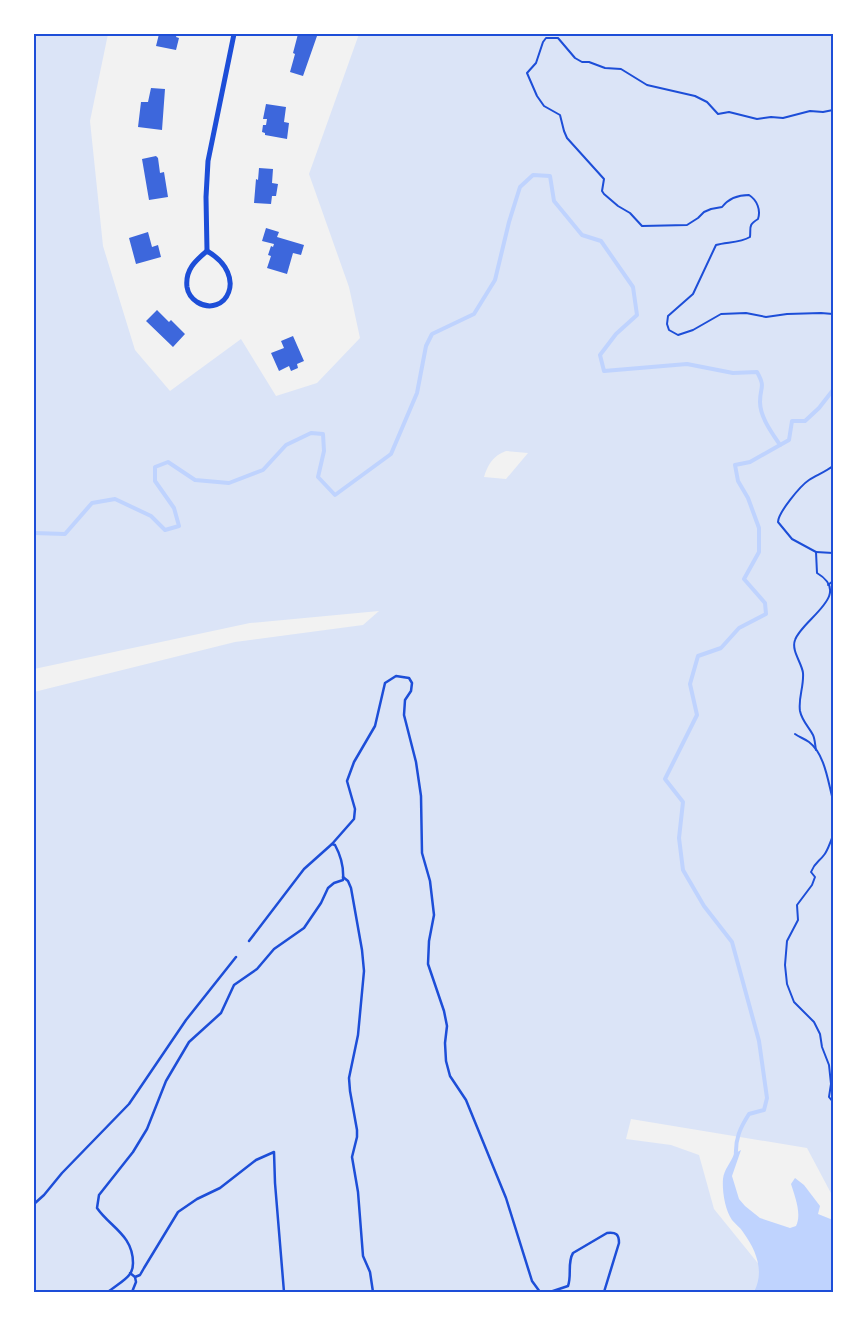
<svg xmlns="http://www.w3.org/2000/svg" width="867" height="1326" font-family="Barlow,sans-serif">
  <rect width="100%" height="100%" fill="#f2f2f2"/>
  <path fill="#dbe4f7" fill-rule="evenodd" d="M34,34h74l-18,87 13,125 32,104 35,41 71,-52 35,57 41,-13 43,-45 -11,-51 -40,-113 50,-140h474v1163l-26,-49 -176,-29 -5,20 45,6 28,10 15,54 59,73 -4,10h-735v-600l201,-50 128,-17 16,-14 -129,12 -216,46zM506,451l22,2 -22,26 -22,-2c4,-13 9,-21 22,-26z"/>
  <path fill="#bfd3fe" d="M741,1150l-9,26 7,23 6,7 15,12 30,10 6,-2c6,-12 -1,-29 -5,-42l4,-6 9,7 16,21 -2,8 15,6v72h-79c11,-21 2,-42 -11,-60 -3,-5 -8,-8 -11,-12 -7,-10 -10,-29 -9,-41 1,-10 8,-16 11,-25z"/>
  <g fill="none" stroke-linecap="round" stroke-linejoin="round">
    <g stroke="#bfd3fe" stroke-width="4">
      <polyline points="780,445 789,440 792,421 805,421 819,408 833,390"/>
      <path d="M34,533l31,1 27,-31 23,-4 36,17 14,14 14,-4 -5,-18 -19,-27v-14l13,-5 27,18 34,3 34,-13 23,-25 25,-12 12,1 1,17 -6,26 17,18 56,-41 26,-61 9,-47 6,-12 42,-20 21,-34 14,-58 11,-35 13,-12 17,1 4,25 28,34 19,6 32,46 4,28 -21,19 -16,21 4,16 83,-7 46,9 24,-1c9,16 3,14 3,30 0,15 12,31 20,43l-30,17 -15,3 3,16 10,17 11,30v24l-15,27 21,24 1,11 -27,14 -18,20 -23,8 -8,28 7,31 -32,64 18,23 -4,36 4,32 21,36 28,36 27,99 8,57 -3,12 -15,4c-9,14 -14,25 -13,42"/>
    </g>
  </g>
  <g fill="#3d67dc">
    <polygon points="159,34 177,34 176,37 179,38 176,50 156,46"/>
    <polygon points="298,34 308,34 317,36 303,76 290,72 295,54 293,53"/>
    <polygon points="151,88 165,89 162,130 138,127 141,102 148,102"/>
    <polygon points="266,104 286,107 284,122 289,123 287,139 265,135 265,133 262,132 263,125 266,125 267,119 263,119"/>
    <polygon points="156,156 158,158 160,173 164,172 168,197 149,200 142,159"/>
    <polygon points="259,168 273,169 272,183 278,184 276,196 272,196 271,204 254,203 256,179 258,180"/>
    <polygon points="266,228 279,232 277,237 304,245 301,255 293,253 287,274 267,268 271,256 268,255 271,246 273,247 274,244 262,241"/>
    <polygon points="148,232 152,247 158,245 161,257 136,264 129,238"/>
    <polygon points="157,310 169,322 171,320 185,334 173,347 146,321"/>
    <polygon points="293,336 304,361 297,364 298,368 291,371 289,366 279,371 271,353 284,348 281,341"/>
  </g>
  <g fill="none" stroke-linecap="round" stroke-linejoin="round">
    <g stroke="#1d4ed8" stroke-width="2">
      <path d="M833,110l-10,2 -13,-1 -27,7 -12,-1 -14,2 -28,-7 -11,2 -11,-12 -12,-6 -48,-11 -26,-16 -16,-1 -16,-6h-7l-7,-4 -17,-20h-12l-3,4 -7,21 -9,10 10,23 7,10 16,9 4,16 3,7 37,41 -2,12 2,3 14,12 12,7 12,13 45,-1 11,-7 6,-6 7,-3 11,-2c7,-9 16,-12 27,-12 8,5 12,15 9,24 -10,6 -7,8 -8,18 -10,6 -23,5 -34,8l-23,49 -25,22 -1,8 2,6 9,5 15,-5 28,-16 25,-1 20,4 21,-3 34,-1 12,1"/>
      <polyline points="816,552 833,553"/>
      <polyline points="828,585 833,581"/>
      <path d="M795,734c4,3 10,5 14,8 16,12 19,40 24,58"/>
      <path d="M816,750c-1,-5 -1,-11 -3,-15 -4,-8 -11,-14 -13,-24 -2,-13 4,-24 3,-38 -1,-10 -12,-22 -8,-33 7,-21 59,-45 22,-67l-1,-21 -24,-13 -14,-17c0,-9 22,-36 31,-42 8,-5 16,-8 24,-14"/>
      <path d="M833,836c-3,6 -5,14 -9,19 -5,7 -9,7 -13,17l4,5 -3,8 -15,20 1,15 -11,21 -2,24 2,19 7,18 20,20 6,12 2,13 7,18 2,19 -2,13 4,5"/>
    </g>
    <g stroke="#1d4ed8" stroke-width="2.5">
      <polyline points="332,844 354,819 355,809 347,781 354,762 375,726 385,683 396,676 409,678 412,683 411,691 405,700 404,715 416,762 421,796 422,853 430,881 434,915 429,941 428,964 444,1011 447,1026 445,1043 446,1061 450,1076 466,1100 506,1198 532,1281 540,1292 542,1292"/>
      <polyline points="343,877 348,881 351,888 362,950 364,971 358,1035 349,1078 350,1091 357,1130 357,1137 352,1157 358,1192 363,1256 370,1272 373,1292"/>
      <polyline points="34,1204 44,1195 62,1173 129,1104 186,1020 236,957"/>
      <polyline points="130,1273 135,1277 136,1282 132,1292"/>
      <polyline points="135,1277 140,1275 144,1268 178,1212 197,1199 220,1188 256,1160 274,1152 275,1183 284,1292"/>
      <path d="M108,1292c7,-6 17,-11 22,-18 2,-3 3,-8 3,-11 0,-28 -23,-36 -36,-55l2,-13 34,-43 14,-23 19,-48 23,-39 32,-29 13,-28 23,-16 17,-20 30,-21 17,-25 7,-15 6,-5 9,-3c1,-13 -2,-24 -8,-35l-3,-1 -28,25 -55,72"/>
      <path d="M550,1292l18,-6c4,-11 -1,-23 5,-33l34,-20c9,-1 12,1 12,10l-15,49"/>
    </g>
    <g stroke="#1d4ed8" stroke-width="5">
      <polyline points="207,251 206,197 208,161 234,34"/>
      <path d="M207,251c43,25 18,68 -10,51 -6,-4 -9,-8 -10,-15 -2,-17 8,-26 20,-36z"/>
    </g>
  </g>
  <rect width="867" height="1326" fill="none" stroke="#ffffff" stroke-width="70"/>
  <rect x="35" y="35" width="797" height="1256" fill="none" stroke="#1d4ed8" stroke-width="2"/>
</svg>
